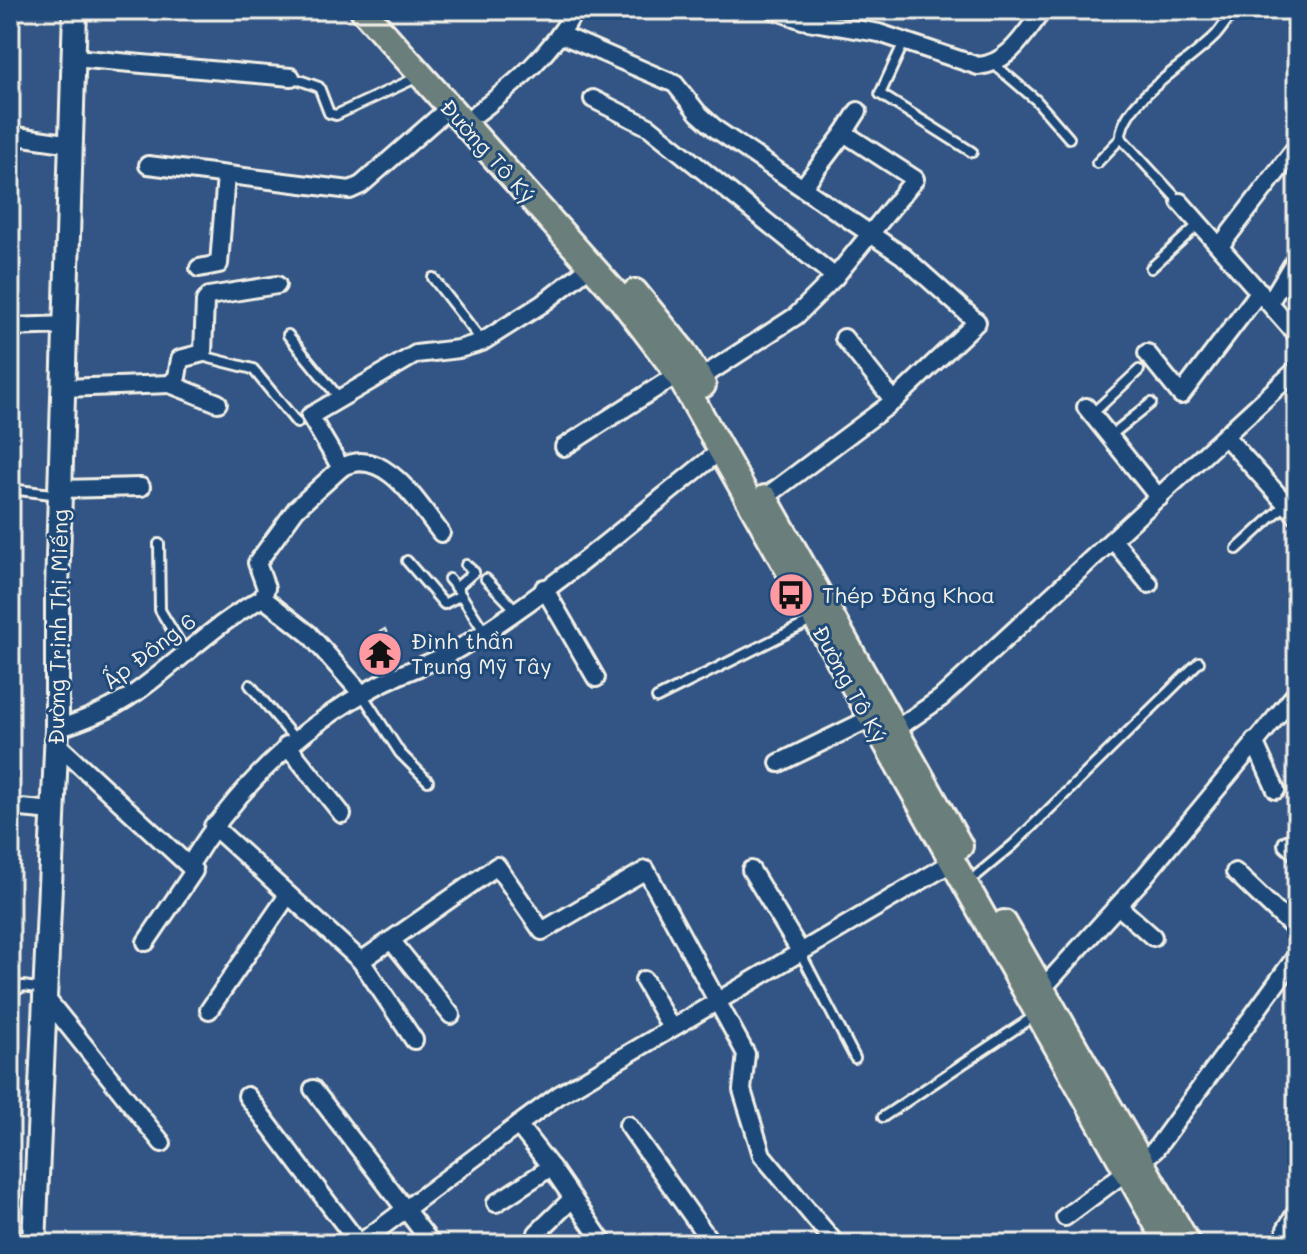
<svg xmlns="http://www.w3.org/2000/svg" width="1307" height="1254" font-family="Mali,sans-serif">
  <rect width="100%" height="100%" fill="#325585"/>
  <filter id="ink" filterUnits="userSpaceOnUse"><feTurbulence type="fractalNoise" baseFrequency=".0125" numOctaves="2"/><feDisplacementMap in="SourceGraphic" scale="16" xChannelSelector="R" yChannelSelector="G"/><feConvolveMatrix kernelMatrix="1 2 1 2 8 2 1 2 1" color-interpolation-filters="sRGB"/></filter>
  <g filter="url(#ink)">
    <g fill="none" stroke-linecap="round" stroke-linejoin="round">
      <g stroke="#f4f1e8" stroke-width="14">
        <g id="lane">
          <polyline points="904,42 880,94 972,152"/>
          <polyline points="995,65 1036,100 1069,138"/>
          <polyline points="291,77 319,87 329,113 336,115 420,76"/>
          <polyline points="1097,163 1121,138"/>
          <path d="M1180,202l-59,-64c-1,-37 70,-76 95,-103 7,-8 12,-17 19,-25"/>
          <polyline points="1151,268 1199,224"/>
          <polyline points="433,278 482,341"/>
          <polyline points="288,335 340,399"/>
          <polyline points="202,356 253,369 297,423"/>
          <polyline points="1092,414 1139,370"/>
          <polyline points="1110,436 1151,403"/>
          <polyline points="10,489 60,495"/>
          <polyline points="159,544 160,610 186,653"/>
          <polyline points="1237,549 1286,504"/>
          <polyline points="407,561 444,604 461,595 484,631"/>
          <polyline points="449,579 459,591"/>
          <polyline points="486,579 515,609"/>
          <polyline points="457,587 474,572 466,565"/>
          <polyline points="250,685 294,738"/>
          <polyline points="362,694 400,753 428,781"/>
          <polyline points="657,698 813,620"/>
          <polyline points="977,875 1013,845 1199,662"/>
          <polyline points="800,952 855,1058"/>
          <polyline points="10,994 23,986 44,989"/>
          <polyline points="883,1117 1036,1015"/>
        </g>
      </g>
      <g stroke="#f4f1e8" stroke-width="22">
        <g id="street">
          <path d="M774,10l28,10 77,13 99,33c31,-2 47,-33 65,-56"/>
          <polyline points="562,35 675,84 698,113 717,130 903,256 977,322 894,401 759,502"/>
          <polyline points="74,58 291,77"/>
          <polyline points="593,99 649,127 835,277"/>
          <path d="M476,114c38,-29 76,-61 99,-104"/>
          <polyline points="844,133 858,111"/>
          <polyline points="10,135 72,144"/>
          <polyline points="148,165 350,190 361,185 449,108"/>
          <polyline points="1180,202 1297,335"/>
          <polyline points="1220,246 1297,146"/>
          <polyline points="199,268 219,264 226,175"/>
          <polyline points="1270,302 1297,257"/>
          <polyline points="10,327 67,325"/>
          <polyline points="844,338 894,401"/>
          <polyline points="1147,353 1181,395 1260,291"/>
          <polyline points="699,379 796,316 835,277 915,179 844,133 803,187"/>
          <polyline points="170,384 218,403"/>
          <polyline points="64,388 170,384 177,377 180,359 203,353 205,301 209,296 277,285"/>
          <polyline points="1086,407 1159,498"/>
          <polyline points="1225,436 1297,516"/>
          <polyline points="564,447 678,374"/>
          <path d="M341,468c42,-25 78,37 100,65"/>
          <polyline points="61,489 141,487"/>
          <polyline points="1113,540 1149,584"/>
          <polyline points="544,588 596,678"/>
          <polyline points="263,598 266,588 257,563 296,509 341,468 310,416 416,354 459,349 482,342 542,304 591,266"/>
          <polyline points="263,598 309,634 362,694"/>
          <path d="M57,729c28,-9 54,-19 78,-36 44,-31 80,-70 128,-95"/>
          <polyline points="895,730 941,698 1297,369"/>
          <polyline points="1254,741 1276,790"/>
          <path d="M56,743l133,123c47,-78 110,-139 191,-182 27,-14 58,-22 83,-38 90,-55 175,-130 257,-195"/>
          <polyline points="287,745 342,814"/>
          <polyline points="779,763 869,719"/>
          <polyline points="10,807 53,811"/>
          <polyline points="213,826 361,961 497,866 542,931 646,870 746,1054 742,1090 762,1155 836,1244"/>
          <polyline points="1287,844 1297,853"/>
          <polyline points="751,870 800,951"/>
          <polyline points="1235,872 1297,931"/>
          <polyline points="1118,906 1153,937"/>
          <polyline points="391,940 451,1015"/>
          <polyline points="146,942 194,871 189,866"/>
          <polyline points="361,961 414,1040"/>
          <polyline points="644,980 671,1028"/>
          <polyline points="1042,989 1144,877 1297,692"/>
          <polyline points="46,998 162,1143"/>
          <polyline points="209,1010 288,895"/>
          <polyline points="313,1089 432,1244"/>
          <polyline points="247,1096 359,1244 518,1125 554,1171 604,1244"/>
          <polyline points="518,1125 559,1095 951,863"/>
          <polyline points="628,1125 712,1244"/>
          <polyline points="496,1203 551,1167"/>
          <polyline points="1297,1211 1286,1229 1297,1240"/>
          <polyline points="1065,1217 1155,1150 1297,955"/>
          <polyline points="536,1244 537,1233 573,1198"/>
        </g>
      </g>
      <g stroke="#f4f1e8" stroke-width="28">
        <polyline id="secondary" points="34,1244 57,729 57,590 75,10"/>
      </g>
      <g stroke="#f4f1e8" stroke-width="30">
        <g id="primary">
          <polyline points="363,10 620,298 678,374 1168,1244"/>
          <polyline points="635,292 683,351 703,385"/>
          <polyline points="765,498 960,846"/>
          <polyline points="1004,923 1188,1244"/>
        </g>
      </g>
      <use href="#lane" stroke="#1f4a7a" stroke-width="8"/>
      <use href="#street" stroke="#1f4a7a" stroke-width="16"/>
      <use href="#secondary" stroke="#1f4a7a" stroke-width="22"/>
      <use href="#primary" stroke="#6b7f7c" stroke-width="24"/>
    </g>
    <polygon fill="#56648a" stroke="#f4f1e8" stroke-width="2" points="367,639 393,657 375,666 367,651"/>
    <polygon fill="#465171" stroke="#f4f1e8" stroke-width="2" points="393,645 393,657 375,666 375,654"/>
    <polygon fill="#6474a1" stroke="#f4f1e8" stroke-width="2" points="385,629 393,645 375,654 367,639"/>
  </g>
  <defs>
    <g id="bus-disc" transform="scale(2.3)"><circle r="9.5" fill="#ff9aa2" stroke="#1f4a7a"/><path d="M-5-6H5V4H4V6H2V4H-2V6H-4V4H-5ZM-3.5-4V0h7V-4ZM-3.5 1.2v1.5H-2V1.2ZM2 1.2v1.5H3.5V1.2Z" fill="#111"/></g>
    <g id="temple-disc" transform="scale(2.3)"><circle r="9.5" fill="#ff9aa2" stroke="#1f4a7a"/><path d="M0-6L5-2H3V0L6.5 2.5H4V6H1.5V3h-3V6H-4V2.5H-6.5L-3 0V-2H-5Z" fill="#111"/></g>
  </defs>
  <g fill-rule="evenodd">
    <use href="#bus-disc" x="791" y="595"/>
    <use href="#temple-disc" x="380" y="654"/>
  </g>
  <g text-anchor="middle" stroke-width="6" stroke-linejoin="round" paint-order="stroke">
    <g font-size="22" fill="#f4f1e8" stroke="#1f4a7a">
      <text transform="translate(488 151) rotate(48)" y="8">Đường Tô Ký</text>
      <text transform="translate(58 627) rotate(-89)" y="8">Đường Trịnh Thị Miếng</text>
      <text transform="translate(149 651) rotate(-37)" y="8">Ấp Đông 6</text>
      <text transform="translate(850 684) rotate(61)" y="8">Đường Tô Ký</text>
    </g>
    <g font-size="22" fill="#f4f1e8" stroke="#1f4a7a" text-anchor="start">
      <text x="822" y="603">Thép Đăng Khoa</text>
      <text x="411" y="649">Đình thần<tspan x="411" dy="25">Trung Mỹ Tây</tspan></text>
    </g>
  </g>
  <rect width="1307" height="1254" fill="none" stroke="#1f4a7a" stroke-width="40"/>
  <rect x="20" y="20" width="1267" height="1214" fill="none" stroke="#f4f1e8" stroke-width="3" filter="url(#ink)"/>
</svg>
